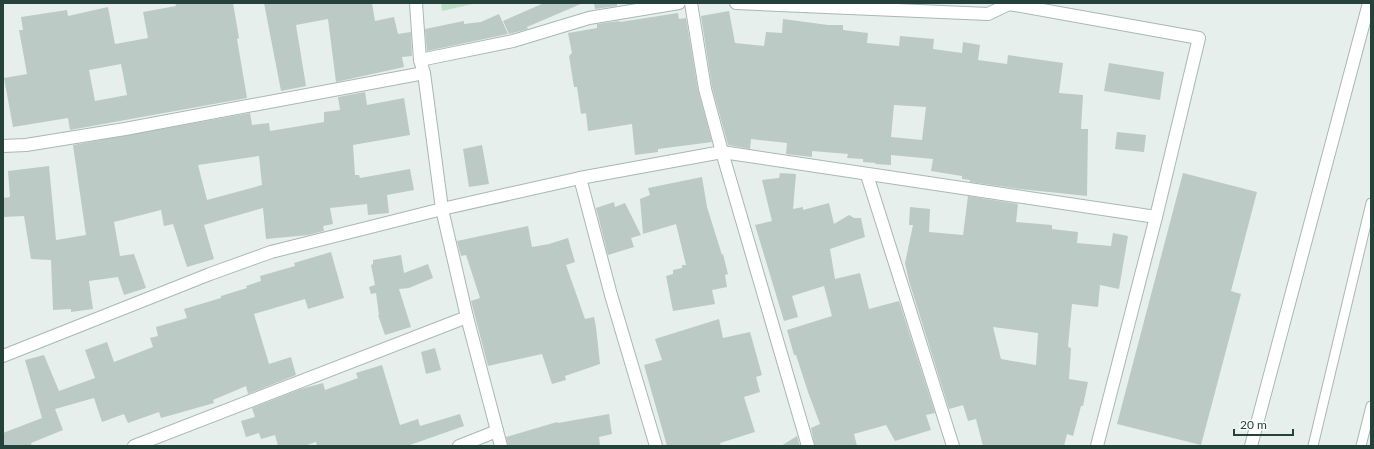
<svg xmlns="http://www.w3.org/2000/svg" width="1374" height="449" font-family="Lato,sans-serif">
  <rect width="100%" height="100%" fill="#e6efeb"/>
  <polygon fill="#bfe0c8" points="441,3 477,3 442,11"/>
  <g fill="#bbcac4" fill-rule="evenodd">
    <path d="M175,3h58l6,35 -2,1 10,59 -177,32 -2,-12 -55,9 -9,-49 23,-4 -8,-44h4l-2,-13 46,-7 1,6 40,-9 7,37 33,-6 -5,-26 33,-6zM121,64l6,31 -32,6 -6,-31z"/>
    <polygon points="264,3 372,3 375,21 394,17 398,34 411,32 412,56 402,57 404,67 336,82 328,19 296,25 306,86 281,91"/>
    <polygon points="544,3 583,3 527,27 528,29 509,34 503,21"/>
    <polygon points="594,3 617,3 617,6 595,9"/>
    <path d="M729,11l6,32 29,3 2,-14 16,1 1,-14 45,6h15v5l25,3 -1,10 32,3 1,-10 34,3 -1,10 29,4 1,-11 17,3 -2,15 29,4 1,-9 55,8 -4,30 24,2 -2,34h7l-1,67 -67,-7 -50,-7v-2l-8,-1v-3l-31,-5 2,-12 -42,-4v10l-16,-1 1,-1 -13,-1v-3l-16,-1 1,-4 -36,-3v6l-26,-3 1,-11 -36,-4 -1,10 -22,-4 -16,-58 -11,-71zM894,105l32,2 -4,33 -31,-3z"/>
    <polygon points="678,13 679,19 686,18 698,90 712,142 658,149 658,152 635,155 632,124 588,131 586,113 581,114 577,87 574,87 569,56 572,53 568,33 597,28 597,24 619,21 620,22"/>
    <polygon points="499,14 508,34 427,51 425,29 464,21 464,24 481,22"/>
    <polygon points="1109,63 1164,72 1160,100 1104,91"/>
    <path d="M365,92l2,13 37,-7 6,37 -57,10 2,30h4l1,3 50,-9 4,21 -27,5 2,18 -21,2 -1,-11 -37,4 3,16 -10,2 1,5 -16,4 -42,4 -3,-31 -59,17 10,34 -27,8 -14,-43 -9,2 -3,-16 -47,12 6,34 14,-2 12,34 -22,7 -6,-18 -29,4 4,28 -22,3v-3l-18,1 -2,-50 -20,-1 -7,-43 -21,1v-19l7,-1 -2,-26 41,-5 7,74 30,-5 -13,-90 177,-32 2,12 17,-2 1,8 54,-9v-10l16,-2 -2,-13zM259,156l3,29 -55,15 -9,-35z"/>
    <polygon points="1117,132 1146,135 1144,152 1115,149"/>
    <polygon points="482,145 489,184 469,187 463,149"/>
    <polygon points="780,173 796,174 793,209 803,207 803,210 829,203 834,224 849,215 854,218 861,218 865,237 830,249 835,279 860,273 869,309 899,301 935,413 926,415 931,430 895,441 886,425 854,434 857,446 815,446 811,428 820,424 808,392 796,355 794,355 787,330 832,316 824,286 792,296 798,317 784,321 755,225 772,221 762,180 779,178"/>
    <polygon points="1183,173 1257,192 1231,291 1241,294 1201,445 1117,424"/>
    <polygon points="702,177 707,207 722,255 723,254 728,274 725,275 727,287 712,290 715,304 673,311 666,276 673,274 673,270 682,268 682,265 686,265 676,224 643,234 640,199 650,195 648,188"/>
    <path d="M968,196l50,8 -2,18 36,3v4l26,3 -1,11 34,3 2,-13 15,3 -9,53 -19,-4 -2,22 -26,-3 -4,43 3,1 -2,31 19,3 -5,24h-2l-8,30 -6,-2 -3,12h-81l-7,-27 -8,2 -5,-16 -14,4 -40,-128 -4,-18 8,-38h-4l1,-18 20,2 -1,23 34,3zM993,327l45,6 -2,32 -35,-6z"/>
    <polygon points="614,202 615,207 625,203 641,235 631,238 634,247 608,255 596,208"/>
    <polygon points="528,226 532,247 549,244 568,238 575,262 566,265 585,319 594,317 596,327 600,364 565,376 566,380 552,384 542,354 488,366 471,301 480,298 466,255 461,256 457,241"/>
    <polygon points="331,252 344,298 308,309 305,299 254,314 269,364 291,357 296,375 248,394 246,386 213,400 214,403 161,418 159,412 128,423 124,414 102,422 94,398 55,409 63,430 31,443 32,446 3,446 3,433 42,418 25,360 44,355 59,391 95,378 85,350 107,342 114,362 153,347 150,338 158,336 156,327 187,318 184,309 221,298 221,296 247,288 246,286 261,281 260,276 295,266 294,263"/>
    <polygon points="401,255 404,273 428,264 433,278 409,288 399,289 411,327 385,335 378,315 379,315 376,293 371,294 369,287 375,285 371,265 373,264 373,260"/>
    <polygon points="719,319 723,338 750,332 762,375 756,377 760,392 744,397 755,432 720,443 721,446 667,446 644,365 662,360 655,339"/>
    <polygon points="435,348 441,370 426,374 421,352"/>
    <polygon points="382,365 400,425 418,419 420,426 460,414 464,426 407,446 317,446 316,442 304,446 278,446 275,435 261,439 259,433 246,437 241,421 255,417 252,408 301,389 323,383 325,390 358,378 356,373"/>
    <polygon points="609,414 612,434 599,437 600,446 508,446 506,437 557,422 558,423"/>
    <polygon points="797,436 800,446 781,446"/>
  </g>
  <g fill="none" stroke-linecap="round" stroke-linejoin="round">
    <g stroke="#a8b8b2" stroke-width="11">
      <g id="service">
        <polyline points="1313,446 1371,203"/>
        <polyline points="1361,446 1371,406"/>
      </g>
    </g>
    <g stroke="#a8b8b2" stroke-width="14">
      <g id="minor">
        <polyline points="416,3 420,60 424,73 442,209 467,317 501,446"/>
        <polyline points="691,3 705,89 722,152 808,446"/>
        <polyline points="736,3 988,14 1009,4 1199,38 1156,217 1097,446"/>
        <polyline points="420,60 513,41 589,18 679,3"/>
        <polyline points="3,146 26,145 125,129 424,73"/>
        <polyline points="867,175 953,446"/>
        <polyline points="580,178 611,295 656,446"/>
        <polyline points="3,356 210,274 271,252 442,209 580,178 722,152 1156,217"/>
        <polyline points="134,446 467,317"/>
        <polyline points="459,446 497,431"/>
        <polyline points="1251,446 1369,3"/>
      </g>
    </g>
    <use href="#service" stroke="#fff" stroke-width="9"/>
    <use href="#minor" stroke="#fff" stroke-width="12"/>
  </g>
  <rect width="1374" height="449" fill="none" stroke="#24423a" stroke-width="8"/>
  <path d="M1234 429v6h59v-6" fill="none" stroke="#24423a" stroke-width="2"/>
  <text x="1240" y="429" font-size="12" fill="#24423a" stroke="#f7fbf9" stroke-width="3" paint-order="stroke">20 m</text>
</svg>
